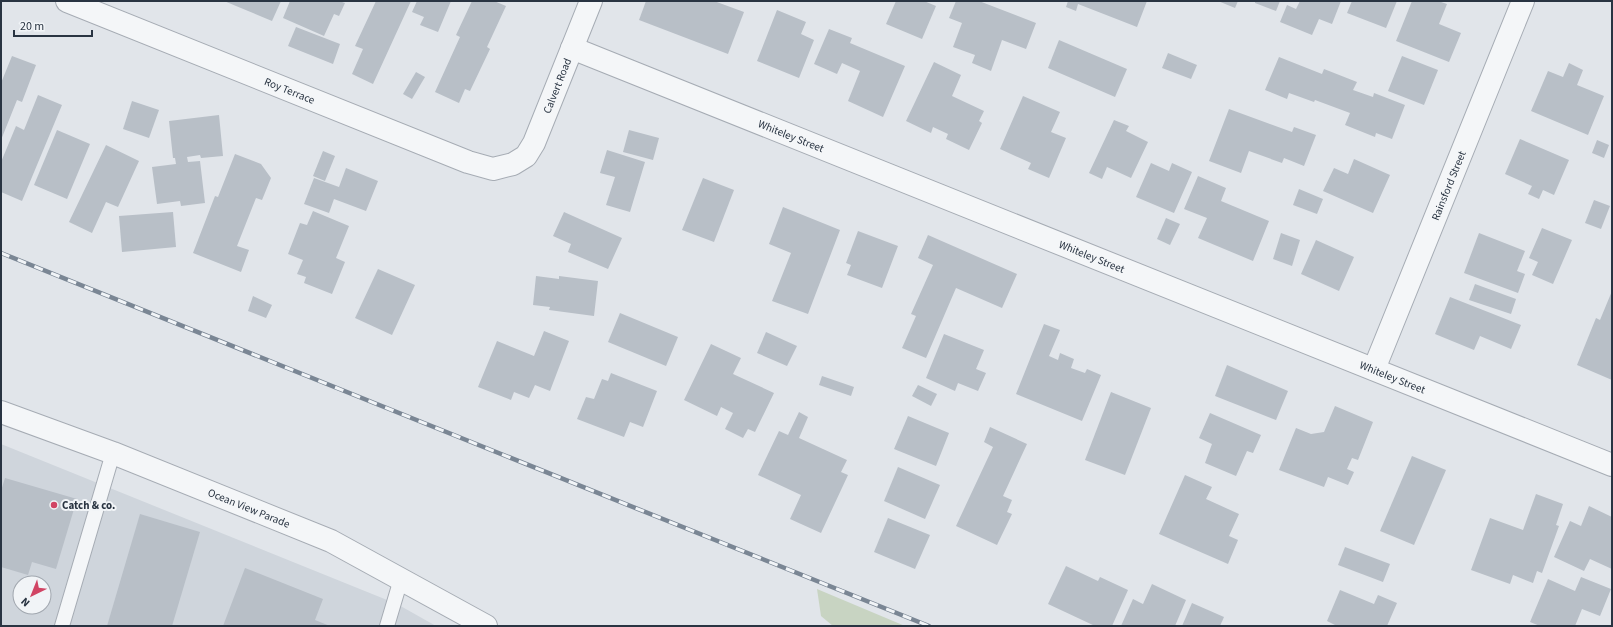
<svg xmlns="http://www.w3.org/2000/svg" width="1613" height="627" font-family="'Source Sans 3',sans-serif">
  <rect width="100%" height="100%" fill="#e1e5ea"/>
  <path fill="#cfd5dc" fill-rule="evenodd" d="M1,444l396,160 39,22h-435zM20,583h24v24h-24z"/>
  <polygon fill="#c8d4c2" points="817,589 905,626 833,626 821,616"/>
  <g fill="#b8bfc7">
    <polygon points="224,1 281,1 272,21"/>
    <polygon points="290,1 339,1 345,3 339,16 334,14 324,36 283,18"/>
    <polygon points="376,1 411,1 373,84 352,74 363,49 355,46"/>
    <polygon points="417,1 451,1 438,32 420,25 424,17 412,12"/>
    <polygon points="472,1 494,1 506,6 487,47 490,49 470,91 465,89 459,103 435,92 460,37 456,35"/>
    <polygon points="646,1 714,1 744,12 728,54 639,20"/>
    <polygon points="896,1 924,1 936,6 922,39 886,24"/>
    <polygon points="956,1 979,1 1036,23 1026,49 1002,40 991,71 972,63 975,55 953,47 962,23 949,18"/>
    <polygon points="1068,1 1147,1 1137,27 1078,4 1076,11 1066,7"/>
    <polygon points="1218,1 1238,1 1235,8"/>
    <polygon points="1255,1 1280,1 1276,11 1255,3"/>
    <polygon points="1300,1 1341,1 1332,24 1319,19 1312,35 1280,22 1287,5 1296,9"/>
    <polygon points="1352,1 1397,1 1386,28 1347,13"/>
    <polygon points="1412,1 1438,1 1447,4 1439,24 1461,33 1449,62 1396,41"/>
    <polygon points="777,10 806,22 801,34 814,40 799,78 757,61"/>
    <polygon points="296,27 340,44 333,64 288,46"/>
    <polygon points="829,29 852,38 850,43 905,66 883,117 848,101 860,71 842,63 837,74 814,64"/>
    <polygon points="1059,40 1127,69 1115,97 1048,68"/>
    <polygon points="1168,53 1197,65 1191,79 1162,68"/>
    <polygon points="12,56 36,65 22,102 17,100 1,140 1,83"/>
    <polygon points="1402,56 1438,70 1424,105 1388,91"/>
    <polygon points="1279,57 1322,74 1324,69 1357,82 1353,90 1373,97 1374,93 1405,105 1392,139 1376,133 1375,137 1345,125 1350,113 1315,100 1314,102 1289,93 1287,99 1265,90"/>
    <polygon points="934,62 961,75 952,96 984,111 979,121 982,123 969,150 946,139 948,134 933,127 931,133 906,121"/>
    <polygon points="1569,63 1583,70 1577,85 1604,96 1588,135 1531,111 1548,71 1563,77"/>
    <polygon points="416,72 425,77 412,99 403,94"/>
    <polygon points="38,95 62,105 22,201 1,192 1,162 16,126 24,130"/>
    <polygon points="1023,96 1060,112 1051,132 1066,138 1049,178 1028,169 1031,163 1000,149"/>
    <polygon points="132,101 159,110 149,138 123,129"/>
    <polygon points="1229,109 1292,132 1294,127 1316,135 1304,166 1284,158 1282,163 1249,151 1241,173 1209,161"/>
    <polygon points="219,115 223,156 201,158 200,155 187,157 188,162 200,161 205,203 181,206 180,201 157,204 152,167 176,164 175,158 173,158 169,121"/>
    <polygon points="1114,120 1129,126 1126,131 1148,142 1131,178 1107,167 1102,179 1089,173"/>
    <polygon points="57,130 90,144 67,199 34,185"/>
    <polygon points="629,130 659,138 653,160 623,152"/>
    <polygon points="1520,139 1569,160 1554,195 1543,190 1539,199 1528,194 1532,186 1505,174"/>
    <polygon points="1597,140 1609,145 1604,158 1592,153"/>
    <polygon points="106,145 139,161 118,207 106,202 92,233 69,222"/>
    <polygon points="607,150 645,162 630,212 606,205 615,177 600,173"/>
    <polygon points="323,151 335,156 325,181 313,176"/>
    <polygon points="235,154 261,164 271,178 262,200 256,198 237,246 249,250 241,272 193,253 215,196 218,197"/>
    <polygon points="1354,159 1390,175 1373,213 1323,191 1334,168 1348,174"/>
    <polygon points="1151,163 1169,171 1172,163 1192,172 1174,213 1136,197"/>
    <polygon points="346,168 378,181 366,211 334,199 329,213 304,204 314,178 339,187"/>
    <polygon points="1198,176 1226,188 1221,201 1269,221 1253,261 1198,238 1207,218 1184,209"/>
    <polygon points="703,178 734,190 714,242 682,230"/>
    <polygon points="1299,189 1323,199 1317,214 1293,205"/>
    <polygon points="1594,200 1610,206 1601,229 1585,223"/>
    <polygon points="783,207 840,230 808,314 772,301 791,253 769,244"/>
    <polygon points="313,211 349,226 336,258 345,262 332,294 304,283 306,277 297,274 303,260 288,254 300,223 307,225"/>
    <polygon points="173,212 176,247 122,252 119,216"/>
    <polygon points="564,212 622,238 608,269 568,252 571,244 553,236"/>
    <polygon points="1166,218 1180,224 1170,245 1157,239"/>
    <polygon points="1542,228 1572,240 1553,284 1532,275 1538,262 1529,258"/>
    <polygon points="858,231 898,246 882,288 847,275 851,265 846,263"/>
    <polygon points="1281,233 1300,240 1292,266 1273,259"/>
    <polygon points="1479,233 1525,251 1517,271 1525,274 1518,293 1464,273"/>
    <polygon points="928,235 1017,274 1002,308 956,288 926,358 902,348 916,316 911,314 933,265 918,258"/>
    <polygon points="1316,240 1354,257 1339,291 1301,274"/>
    <polygon points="378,269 415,285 392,335 355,318"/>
    <polygon points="536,276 559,279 559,276 598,281 594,316 549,310 550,307 533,305"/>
    <polygon points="1475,284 1516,299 1511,314 1469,300"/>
    <polygon points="1612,291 1612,380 1577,365 1596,318 1600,320"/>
    <polygon points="253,296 272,305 266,318 248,311"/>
    <polygon points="1450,297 1521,325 1511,349 1480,336 1474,350 1435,334"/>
    <polygon points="620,313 678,337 666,366 608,342"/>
    <polygon points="1044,324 1060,330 1049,356 1058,360 1060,353 1074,359 1071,368 1085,373 1087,369 1101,375 1082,421 1016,394"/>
    <polygon points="544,331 569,341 550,391 535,385 529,398 514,392 511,400 478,387 497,341 534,356"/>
    <polygon points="766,332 797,346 787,366 757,353"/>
    <polygon points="944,334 984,350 976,369 986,373 978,391 958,383 955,391 926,378"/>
    <polygon points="711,344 741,358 733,374 774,393 755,432 748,429 743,438 725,429 733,413 721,407 717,416 684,400"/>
    <polygon points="1227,365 1288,391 1276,420 1215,396"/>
    <polygon points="611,373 657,391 643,427 630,422 624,437 577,419 586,397 594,399 602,379 608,381"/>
    <polygon points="822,376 854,387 851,396 819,385"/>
    <polygon points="918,385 937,394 931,406 912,396"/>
    <polygon points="1111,392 1151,408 1125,475 1085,460"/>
    <polygon points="1335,406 1373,422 1358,460 1352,458 1347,469 1354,472 1348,485 1328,477 1324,487 1279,470 1296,428 1311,434 1324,432"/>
    <polygon points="799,412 808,417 799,438 847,460 841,472 848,475 821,533 790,519 801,495 758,475 779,431 788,435"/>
    <polygon points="1210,413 1261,435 1253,453 1247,451 1236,476 1205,463 1212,444 1199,438"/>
    <polygon points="908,416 949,433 936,466 894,449"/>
    <polygon points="990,427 1027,444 1003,496 1012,500 1007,512 1012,514 997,545 956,526 993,447 984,442"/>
    <polygon points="1412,456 1446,470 1414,545 1380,531"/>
    <polygon points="898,467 940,485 925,519 884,501"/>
    <polygon points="1185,475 1212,487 1206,499 1239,514 1229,536 1238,540 1228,564 1159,534"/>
    <polygon points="5,478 77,499 56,569 32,562 28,575 1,567 1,491"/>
    <polygon points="1536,494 1563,504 1556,525 1559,526 1542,573 1537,571 1533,583 1513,575 1510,584 1471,570 1490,518 1523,530"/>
    <polygon points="1589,506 1612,517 1611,525 1612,526 1612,569 1590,559 1584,571 1554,557 1570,521 1581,526"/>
    <polygon points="140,514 200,532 172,626 107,626"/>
    <polygon points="888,518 930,535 915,569 874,552"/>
    <polygon points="1345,547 1390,564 1383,582 1338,565"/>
    <polygon points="1066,566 1098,581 1100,577 1128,590 1112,626 1095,626 1048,604"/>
    <polygon points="245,568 323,599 315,620 330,626 223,626"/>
    <polygon points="1581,577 1611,589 1600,616 1582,609 1575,626 1540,626 1530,622 1548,579 1575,591"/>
    <polygon points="1152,584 1186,600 1175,626 1121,626 1133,599 1143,604"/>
    <polygon points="1340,590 1374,604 1378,595 1397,603 1387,626 1337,626 1327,621"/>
    <polygon points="1192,603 1224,617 1220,626 1182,626"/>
  </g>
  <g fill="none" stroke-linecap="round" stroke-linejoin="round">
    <g stroke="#a6acb4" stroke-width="16">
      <g id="lane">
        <polyline points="62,626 113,453"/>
        <polyline points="387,626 401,579"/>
      </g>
    </g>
    <g stroke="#a6acb4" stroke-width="24">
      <g id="street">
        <path id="s1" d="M67,1l401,161 25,7 20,-5 13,-8 8,-13 57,-142"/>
        <path id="s2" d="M572,48l1040,417"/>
        <path id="s3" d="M1374,369l149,-368"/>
        <path id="s4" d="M1,412l112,41 218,88 155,85"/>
      </g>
    </g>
    <use href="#lane" stroke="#f4f6f8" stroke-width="14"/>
    <use href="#street" stroke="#f4f6f8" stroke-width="22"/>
    <g stroke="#7a8694" stroke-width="4.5">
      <polyline id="rail" points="1,253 929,626"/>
    </g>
    <use href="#rail" stroke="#f1f4f7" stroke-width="3" stroke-dasharray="9" stroke-linecap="butt"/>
  </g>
  <circle fill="#d14464" stroke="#f1f4f7" stroke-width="1.5" cx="54" cy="505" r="4"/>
  <g text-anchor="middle" stroke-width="4" stroke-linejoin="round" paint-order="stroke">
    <g font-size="11" fill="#293442" stroke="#f1f4f7">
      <text dy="4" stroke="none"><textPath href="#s1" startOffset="571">Calvert Road</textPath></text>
      <text dy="4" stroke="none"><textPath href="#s1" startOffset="240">Roy Terrace</textPath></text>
      <text dy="4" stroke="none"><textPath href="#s2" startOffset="236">Whiteley Street</textPath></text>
      <text dy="4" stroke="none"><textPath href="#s3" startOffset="198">Rainsford Street</textPath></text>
      <text dy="4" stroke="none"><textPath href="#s2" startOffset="560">Whiteley Street</textPath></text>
      <text dy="4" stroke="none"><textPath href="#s2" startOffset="884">Whiteley Street</textPath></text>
      <text dy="4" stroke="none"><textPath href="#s4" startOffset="266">Ocean View Parade</textPath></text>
    </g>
    <g font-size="11" font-weight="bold" fill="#293442" stroke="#f1f4f7" text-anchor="start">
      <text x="62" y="509">Catch &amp; co.</text>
    </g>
  </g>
  <rect width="1613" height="627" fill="none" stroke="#293442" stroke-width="4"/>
  <g transform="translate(32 595) rotate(223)"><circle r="19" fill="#f1f4f7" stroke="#a1a7af"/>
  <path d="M0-3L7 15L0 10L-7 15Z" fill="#d14464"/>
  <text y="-6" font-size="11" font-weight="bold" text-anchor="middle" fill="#293442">N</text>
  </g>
  <path d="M14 30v6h78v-6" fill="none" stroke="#293442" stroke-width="2"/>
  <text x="20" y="30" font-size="12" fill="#293442" stroke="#f1f4f7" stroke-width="3" paint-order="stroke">20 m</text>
</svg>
